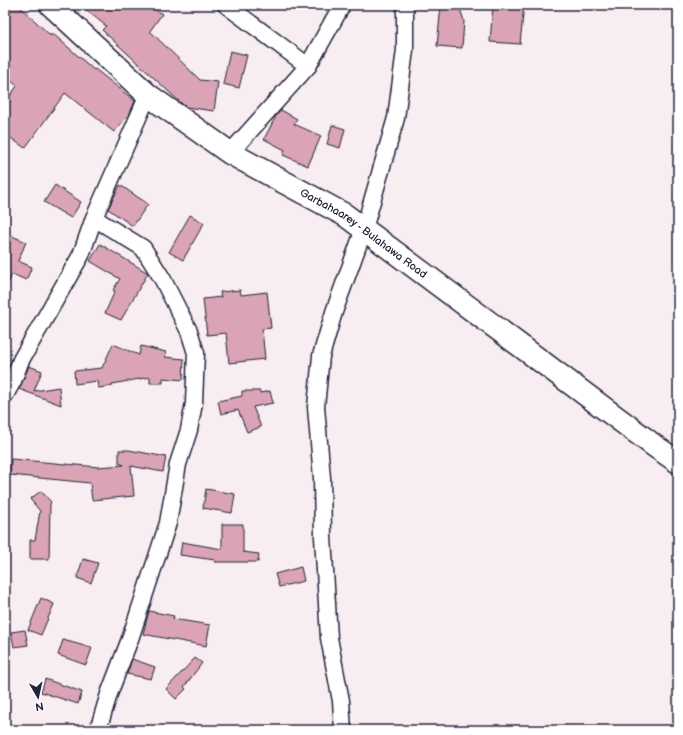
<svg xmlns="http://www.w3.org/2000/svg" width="683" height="735" font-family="'Balsamiq Sans',sans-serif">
  <rect width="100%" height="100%" fill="#f8edf0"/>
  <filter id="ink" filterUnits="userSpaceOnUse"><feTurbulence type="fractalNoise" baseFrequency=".025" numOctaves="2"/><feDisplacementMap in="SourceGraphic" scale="8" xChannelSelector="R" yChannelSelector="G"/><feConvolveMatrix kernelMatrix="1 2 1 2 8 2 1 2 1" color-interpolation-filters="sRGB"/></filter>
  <g filter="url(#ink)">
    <g fill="#daa3b6" stroke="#22223b">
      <polygon points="5,5 18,5 51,36 52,33 94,70 95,69 135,101 130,113 114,132 65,93 25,148 5,134 5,103 17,86 5,75"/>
      <polygon points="80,5 148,5 162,14 150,31 200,80 218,82 214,111 186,107 181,103 102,30 106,26"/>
      <polygon points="441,5 459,5 464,21 462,48 437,46"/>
      <polygon points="493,5 524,5 520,44 490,42"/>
      <polygon points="230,51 247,55 239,88 223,84"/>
      <polygon points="281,110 297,119 294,124 321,136 308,166 283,155 285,150 264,139 276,116"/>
      <polygon points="332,125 345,129 340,148 327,144"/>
      <polygon points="55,185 81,202 71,218 44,202"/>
      <polygon points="120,185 148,204 133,226 108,209"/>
      <polygon points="190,215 204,223 183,260 169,252"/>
      <polygon points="5,233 26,242 18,261 32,267 26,280 12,274 5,291"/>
      <polygon points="100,244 148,273 121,320 105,313 115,291 113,290 120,279 90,261"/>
      <polygon points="240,290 241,295 267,292 271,328 262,329 265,359 229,363 226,333 207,335 203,299 221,297 220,292"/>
      <polygon points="113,344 139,355 141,346 166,352 165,357 184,359 183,380 163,378 163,383 150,383 150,377 112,384 113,386 98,388 97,381 75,384 74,371 102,368"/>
      <polygon points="29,366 42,371 34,391 59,387 61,405 19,389"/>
      <polygon points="242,391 260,391 260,393 270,391 273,403 253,407 261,427 247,432 238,410 221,414 218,401 242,396"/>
      <polygon points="119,450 129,450 166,457 163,472 131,466 134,496 92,500 90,483 10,475 11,459 98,467 124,465 119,463"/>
      <polygon points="206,489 235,494 232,513 203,508"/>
      <polygon points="41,491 51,502 50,504 49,559 30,559 30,540 35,540 40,511 30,499"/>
      <polygon points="222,524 243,524 243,552 259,554 258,562 215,562 215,560 180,555 182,542 222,549"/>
      <polygon points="83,559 98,563 91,583 77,578"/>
      <polygon points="301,567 304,581 279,587 275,574"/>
      <polygon points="41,598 54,604 41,635 28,630"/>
      <polygon points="149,611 174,616 173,619 210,625 206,646 143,634"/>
      <polygon points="25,630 28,645 14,647 11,632"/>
      <polygon points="63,640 92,648 86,665 58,655"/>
      <polygon points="195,658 202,663 184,687 186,689 176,699 166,689"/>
      <polygon points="132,659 155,667 151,679 127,674"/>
      <polygon points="45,679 82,692 78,704 41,692"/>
    </g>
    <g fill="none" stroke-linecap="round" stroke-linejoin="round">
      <g stroke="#22223b" stroke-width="19">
        <g id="street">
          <polyline points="226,5 308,66"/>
          <polyline points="230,153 308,66 342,5"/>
          <polyline points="94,218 143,248 162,278 189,331 196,353 194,403 189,430 178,464 168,523 130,639 109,694 98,730"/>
          <polyline points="5,395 13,381 21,360 81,255 94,218 148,95"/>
          <polyline points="343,730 341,701 329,638 323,537 322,478 316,407 321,356 334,312 364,229 396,118 405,50 405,5"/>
        </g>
      </g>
      <g stroke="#22223b" stroke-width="25">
        <g id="secondary">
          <path id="s1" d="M51,5l97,90 82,58 115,62 311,232 22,15"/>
        </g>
      </g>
      <use href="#street" stroke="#fff" stroke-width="16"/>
      <use href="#secondary" stroke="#fff" stroke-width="22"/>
    </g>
  </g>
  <g text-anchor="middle" stroke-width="3" stroke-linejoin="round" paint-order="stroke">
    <g font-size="11" fill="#22223b" stroke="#fff">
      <text dy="4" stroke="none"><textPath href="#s1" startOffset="389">Garbahaarey - Bulahawa Road</textPath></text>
    </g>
  </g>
  <rect width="683" height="735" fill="none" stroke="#fff" stroke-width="20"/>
  <rect x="10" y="10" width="663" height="715" fill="none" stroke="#22223b" stroke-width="1.5" filter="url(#ink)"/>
  <g transform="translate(38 697) rotate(171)" stroke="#ffffff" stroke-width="3" paint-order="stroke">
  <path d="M0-3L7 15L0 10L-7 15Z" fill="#22223b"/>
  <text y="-6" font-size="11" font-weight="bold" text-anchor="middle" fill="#22223b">N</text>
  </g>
</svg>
